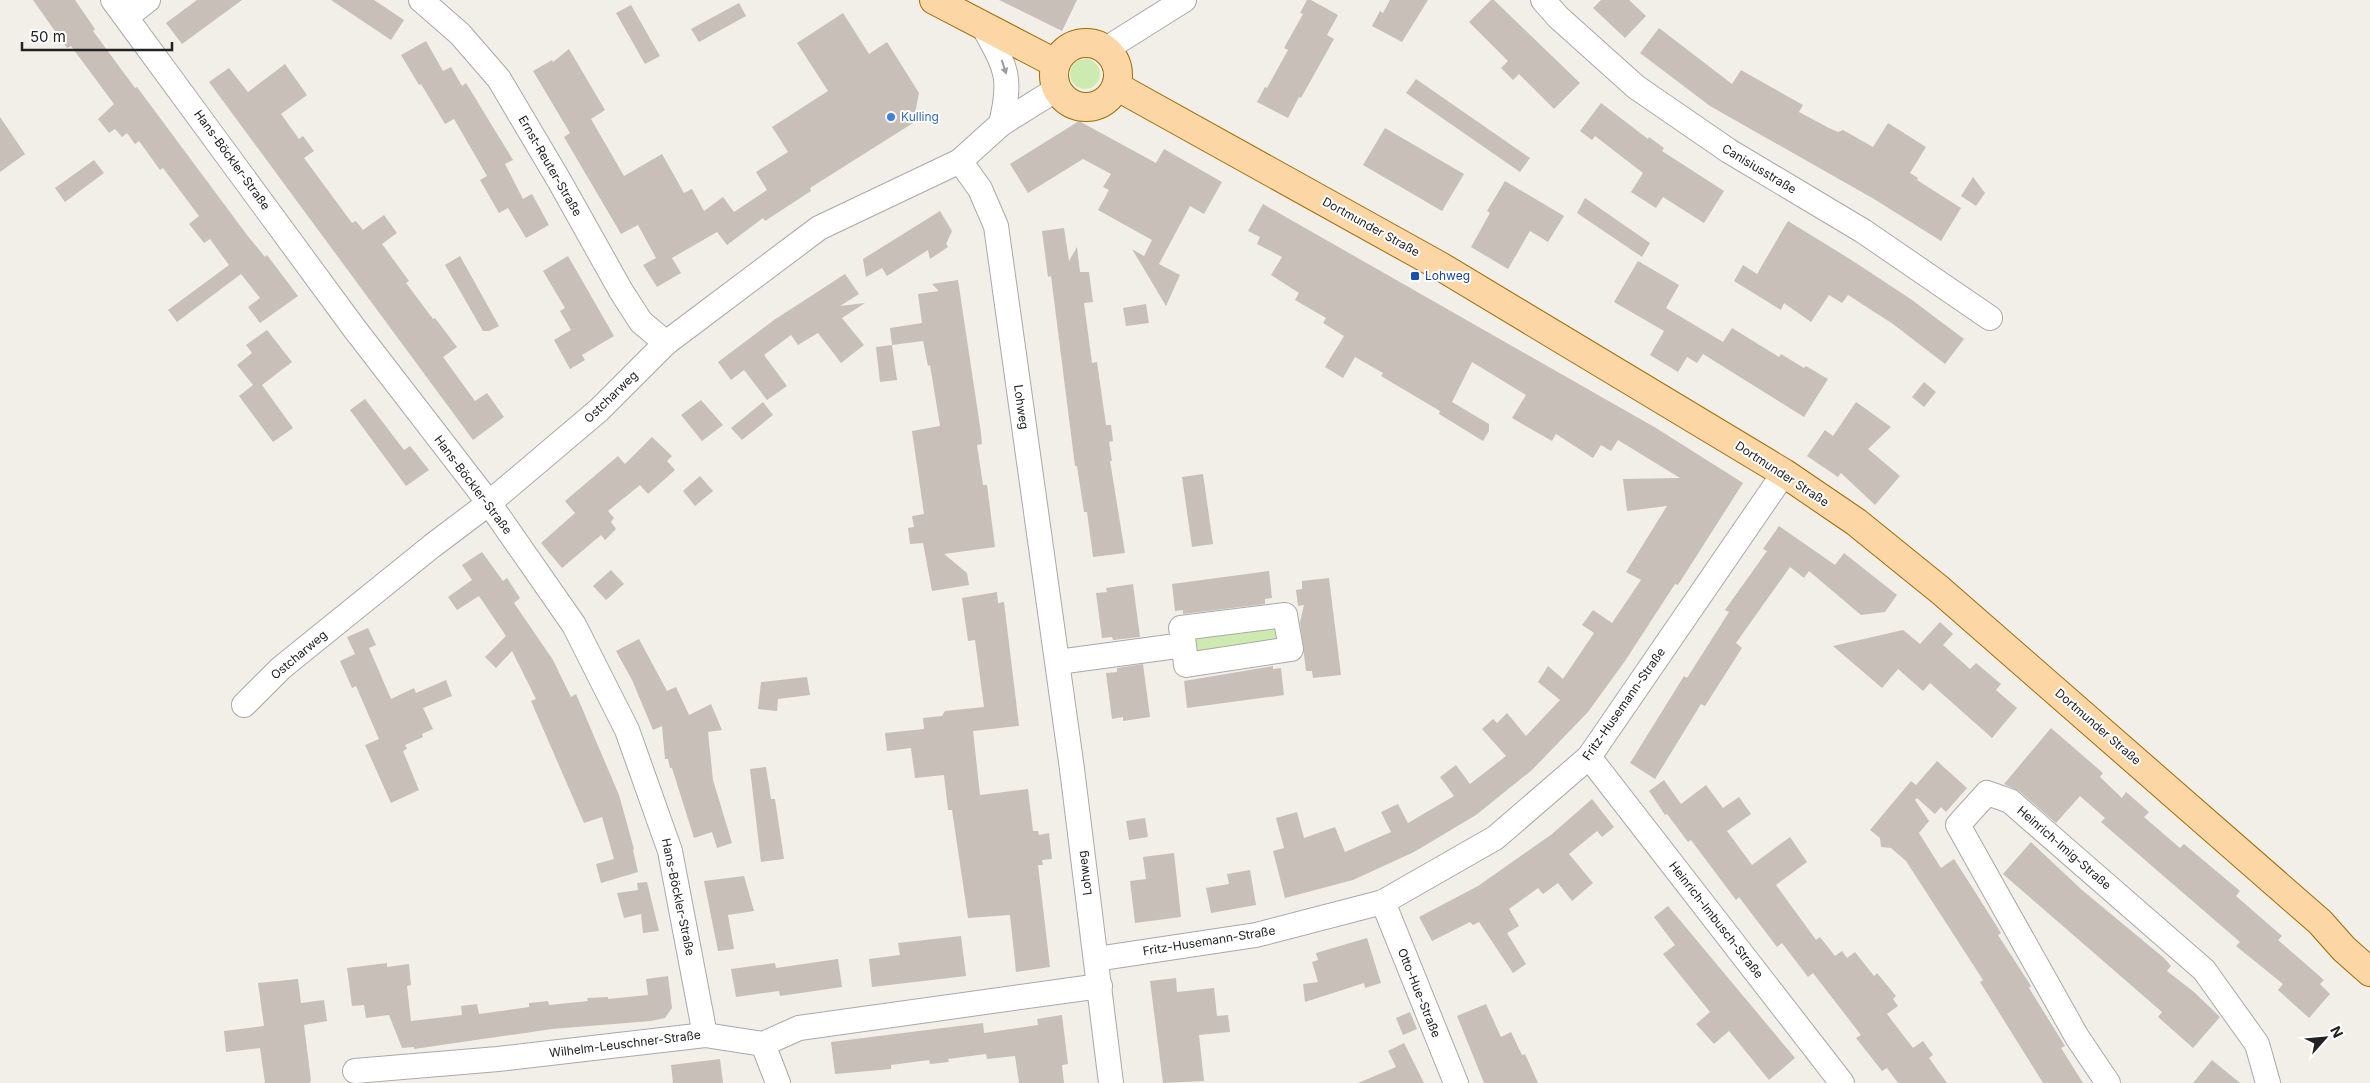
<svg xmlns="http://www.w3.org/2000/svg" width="2370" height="1083" font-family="Inter,sans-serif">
  <rect width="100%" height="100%" fill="#f2efe9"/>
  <g fill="#cdebb0">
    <circle cx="1085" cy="74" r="15"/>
    <polygon points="1280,622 1283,643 1195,654 1193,634"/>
  </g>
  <g fill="#c7bfb8">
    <polygon points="33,0 75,0 95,29 93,31 135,88 137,87 247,235 265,257 267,255 298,296 260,323 248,307 260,298 241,274 177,322 168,310 229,265 210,239 204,243 189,224 199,216 163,168 160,170 139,141 135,144 127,133 122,137 115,129 109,133 98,119 114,104 71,46 67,48"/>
    <polygon points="197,0 242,0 182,44 166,23"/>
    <polygon points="331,0 374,0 404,20 391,40"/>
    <polygon points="999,0 1077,0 1062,31"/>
    <polygon points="1307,0 1311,0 1338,15 1327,35 1334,39 1301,98 1299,97 1288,118 1257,102 1265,87 1267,88 1288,50 1284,48 1303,14 1300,13"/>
    <polygon points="1390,0 1428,0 1402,42 1372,26 1380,11 1383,13"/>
    <polygon points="1491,0 1494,0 1580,83 1554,109 1519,74 1513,80 1501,68 1508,61 1469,22"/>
    <polygon points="1601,0 1629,0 1646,16 1625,38 1593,8"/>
    <polygon points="739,3 746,16 699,42 691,29"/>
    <polygon points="631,5 660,56 645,64 616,13"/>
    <polygon points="843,13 869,54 887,42 919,93 913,123 810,188 811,191 765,221 763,218 727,245 717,232 672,258 681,273 657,287 643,265 656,258 638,225 621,234 564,137 570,133 533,71 552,60 553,62 569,49 605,110 591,119 624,176 662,154 684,193 692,189 704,211 723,197 734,212 767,190 756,172 788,152 772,127 828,91 797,43"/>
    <polygon points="1659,28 1732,84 1741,70 1803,105 1799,112 1829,128 1838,132 1843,130 1873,147 1888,123 1926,147 1910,173 1918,178 1917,180 1961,208 1941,241 1874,199 1710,106 1640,53"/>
    <polygon points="426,41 443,71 451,67 462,86 466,83 513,160 505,164 523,199 532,194 549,225 526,238 508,208 499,213 480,180 487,176 454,119 445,124 421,84 419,85 401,55"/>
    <polygon points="285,64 307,95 281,114 299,139 303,136 314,151 304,158 352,223 356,221 363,230 384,215 397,233 382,244 409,281 406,283 433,319 435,318 457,347 443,357 475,401 487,393 504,417 473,440 209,82 229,68 248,92"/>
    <polygon points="1416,79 1530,158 1520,172 1406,93"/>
    <polygon points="1601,103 1648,139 1649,137 1664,148 1662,151 1724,191 1704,223 1663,197 1656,208 1631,192 1643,173 1595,136 1592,140 1580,131"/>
    <polygon points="0,117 25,154 0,172"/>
    <polygon points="1079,121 1156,163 1164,149 1222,182 1204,214 1190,206 1159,264 1180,275 1166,306 1132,249 1144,256 1152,240 1098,210 1109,190 1103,187 1111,174 1083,159 1028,193 1010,164"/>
    <polygon points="1385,128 1464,174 1442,211 1363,165"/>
    <polygon points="94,160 104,173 65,202 55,188"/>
    <polygon points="1973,177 1985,193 1976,206 1961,196"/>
    <polygon points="1505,181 1564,216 1548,242 1530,231 1508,269 1471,247 1490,213 1487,211"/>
    <polygon points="1585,198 1650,243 1642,257 1577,213"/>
    <polygon points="1263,204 1656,428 1743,483 1678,585 1675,584 1625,661 1588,712 1532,770 1476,815 1414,852 1353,880 1285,898 1273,851 1284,848 1276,818 1297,812 1304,838 1335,827 1345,852 1391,832 1381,812 1398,804 1408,823 1454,796 1440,777 1456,765 1470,784 1506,756 1482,729 1493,719 1497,723 1507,713 1526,736 1542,719 1560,700 1538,682 1548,666 1563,679 1594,633 1582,625 1593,610 1612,623 1641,580 1626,572 1667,506 1627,511 1623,479 1680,478 1618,440 1611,451 1601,445 1593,458 1556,434 1552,441 1512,418 1526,395 1472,362 1452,402 1489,424 1489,431 1483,441 1439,414 1440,411 1381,376 1383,373 1355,357 1343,378 1325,367 1344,336 1323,323 1326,318 1295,300 1299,293 1271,275 1282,257 1257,244 1260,237 1248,231"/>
    <polygon points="940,211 952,231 946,244 948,247 930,259 928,250 887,276 882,268 866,277 863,259"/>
    <polygon points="1788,221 1853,261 1912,300 1964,339 1945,364 1893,324 1848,295 1842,303 1829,295 1811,322 1784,303 1781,310 1734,281 1743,265 1757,274"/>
    <polygon points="1064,228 1069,261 1077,247 1080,272 1089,272 1093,302 1084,303 1092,363 1097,362 1106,425 1111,425 1113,441 1109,442 1112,461 1110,461 1125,553 1093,557 1087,512 1084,512 1077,466 1075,466 1051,276 1048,277 1042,231"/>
    <polygon points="460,256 499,326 489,331 483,331 445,265"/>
    <polygon points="568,256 614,336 582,355 585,360 570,369 554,340 571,330 560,311 565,308 543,271"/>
    <polygon points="1638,261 1679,285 1666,308 1723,342 1732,328 1779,357 1781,354 1804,368 1806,366 1828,379 1804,417 1703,354 1697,363 1687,357 1678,372 1650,355 1664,331 1614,302"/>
    <polygon points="845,274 859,294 840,306 865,303 842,318 864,345 841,363 818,333 798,345 791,335 764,355 787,386 767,400 744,370 731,380 718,362 774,320"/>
    <polygon points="958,280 981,433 982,444 977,445 983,485 987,485 995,547 944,554 967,573 969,585 932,591 923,543 910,544 908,528 914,527 912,516 924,514 912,431 940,426 930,365 928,366 923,341 892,345 890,328 922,323 918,294 939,291 932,284"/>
    <polygon points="1146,304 1149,323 1126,326 1123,308"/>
    <polygon points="267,330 292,362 262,385 293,428 273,442 239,396 253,385 237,365 252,353 246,345"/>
    <polygon points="892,345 897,380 880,382 876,347"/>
    <polygon points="1924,382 1936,392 1924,407 1912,397"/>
    <polygon points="365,399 404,450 410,446 429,470 406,486 350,410"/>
    <polygon points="701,400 723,425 702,441 681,415"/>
    <polygon points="763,402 773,415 742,440 731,428"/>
    <polygon points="1856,402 1891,427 1868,449 1900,476 1875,505 1841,473 1838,477 1807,456 1825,430 1833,436"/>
    <polygon points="652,437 672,456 667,461 675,470 648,494 640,485 608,511 614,518 611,522 616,529 605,540 601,535 562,568 541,543 575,513 565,501 618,456 625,464"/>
    <polygon points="1203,474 1213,544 1192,547 1182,477"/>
    <polygon points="700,476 713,491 695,506 683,491"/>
    <polygon points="1779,526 1835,565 1844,553 1897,595 1885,612 1861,615 1809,571 1804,578 1790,567 1736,643 1742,648 1705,706 1701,704 1655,779 1630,763 1684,676 1687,678 1729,612 1725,610 1767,551 1763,549"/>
    <polygon points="482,552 503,581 507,578 520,598 514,603 553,660 571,697 576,694 619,795 634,849 633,850 638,872 601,883 596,864 614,859 602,817 584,823 531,701 536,699 512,651 496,668 485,657 506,636 479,596 457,610 448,597 472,580 462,565"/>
    <polygon points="611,570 624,584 606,600 593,586"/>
    <polygon points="1269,571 1272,598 1265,599 1265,604 1183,614 1183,610 1175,611 1172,584"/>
    <polygon points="1329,578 1341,675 1313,678 1312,671 1306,671 1300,622 1304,605 1298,606 1296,590 1302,589 1302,581"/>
    <polygon points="1133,584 1140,637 1113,640 1112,637 1102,638 1096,593 1107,592 1106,588"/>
    <polygon points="997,592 998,603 1004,602 1019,726 973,731 980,795 1028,789 1033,831 1038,831 1039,835 1049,833 1052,859 1042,860 1043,865 1038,865 1050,967 1016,972 1010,915 968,918 952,810 948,810 944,775 915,778 911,748 887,751 885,733 924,729 923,718 942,716 945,711 984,707 975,640 968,641 962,598"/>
    <polygon points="1940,622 1953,634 1943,645 1970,669 1976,663 2001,684 1996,690 2017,708 1992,738 1930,683 1923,691 1898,669 1882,688 1833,646 1903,630 1920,644"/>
    <polygon points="368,628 376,645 369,648 391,699 414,688 416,693 446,680 452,696 423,708 433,729 422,734 423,737 405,745 407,749 403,751 419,790 391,803 365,745 379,739 356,686 352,688 340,661 355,654 347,637"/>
    <polygon points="639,639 667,691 676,687 689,715 711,704 722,730 708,732 713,780 732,843 717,848 712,832 694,838 672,768 670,768 668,759 665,759 662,726 653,730 632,680 616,651"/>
    <polygon points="1143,664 1150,717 1123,721 1123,717 1112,719 1106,673 1117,672 1117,668"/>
    <polygon points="1273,666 1273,669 1281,668 1284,695 1187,708 1184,681"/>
    <polygon points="807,677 810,695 778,699 777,711 758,709 761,682"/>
    <polygon points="2051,728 2103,773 2100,777 2122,798 2126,792 2149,812 2144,817 2180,848 2184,844 2240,891 2236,896 2282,936 2278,940 2324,980 2320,984 2330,994 2309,1018 2278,990 2283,984 2236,946 2240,942 2101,822 2105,818 2080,796 2056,823 2019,791 2004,784"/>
    <polygon points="1937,761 1967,788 1946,812 1941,807 1935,814 1917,798 1915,800 1929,821 1919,833 1941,868 1954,859 1972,887 2001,933 1998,935 2031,986 2029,988 2065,1046 2061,1048 2083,1083 2043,1083 1980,982 1983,980 1906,861 1891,848 1881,847 1880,838 1870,830 1911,781 1916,785"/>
    <polygon points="766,767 771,799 775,799 784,859 761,862 750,769"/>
    <polygon points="1664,780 1681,804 1706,785 1723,808 1739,797 1751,814 1727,831 1752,865 1790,837 1807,862 1776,885 1816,940 1820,937 1835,956 1842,951 1847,958 1855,952 1874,976 1877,973 1896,996 1893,999 1898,1006 1887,1014 1913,1048 1923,1041 1933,1055 1929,1058 1947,1083 1898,1083 1887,1068 1882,1071 1856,1038 1861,1035 1813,973 1808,977 1782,943 1777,947 1739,897 1736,900 1691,840 1688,842 1667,814 1665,815 1649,791"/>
    <polygon points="1592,799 1614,827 1602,837 1597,831 1569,854 1593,883 1572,901 1558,883 1543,894 1538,888 1509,909 1519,926 1507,933 1526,964 1513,973 1479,922 1473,925 1470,922 1432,941 1419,917 1478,886 1552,834"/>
    <polygon points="1145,818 1148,837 1129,840 1126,821"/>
    <polygon points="2031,842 2082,890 2164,958 2171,966 2167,971 2194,992 2220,1017 2193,1048 2158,1017 2162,1012 2003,874"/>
    <polygon points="1174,853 1181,917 1135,923 1130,881 1146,879 1143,857"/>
    <polygon points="1250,870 1256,905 1211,913 1206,888 1229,884 1227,874"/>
    <polygon points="744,876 754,911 728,915 734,949 718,951 704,881"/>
    <polygon points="647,882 659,931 643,933 641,914 624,918 617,893 638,890 637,883"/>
    <polygon points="1668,906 1795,1058 1769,1080 1729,1031 1714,1044 1696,1024 1710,1012 1663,954 1675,945 1654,917"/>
    <polygon points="961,936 966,976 872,987 869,959 900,955 898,943"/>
    <polygon points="1367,938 1381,983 1365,988 1364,983 1305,1002 1303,984 1318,982 1312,962 1318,960 1316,953"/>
    <polygon points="838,959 842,987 780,996 779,991 736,997 731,969 775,963 776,968"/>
    <polygon points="387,963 387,967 409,964 411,985 407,986 411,1021 462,1015 461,1006 477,1004 479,1014 529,1007 529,1003 548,1001 549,1005 588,1001 587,998 608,997 608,999 648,995 646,979 668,976 672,1008 665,1018 651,1021 552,1029 414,1049 414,1047 402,1048 389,1015 366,1018 364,1005 352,1006 347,968"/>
    <polygon points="1176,978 1177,992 1214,988 1217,1016 1228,1015 1230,1032 1199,1035 1204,1081 1163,1083 1150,981"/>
    <polygon points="298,979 301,1003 324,1000 327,1021 304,1025 311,1081 309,1083 265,1083 260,1048 226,1052 224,1031 264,1026 258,983"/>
    <polygon points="1486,1004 1501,1037 1511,1032 1522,1055 1525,1054 1538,1083 1484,1083 1457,1016"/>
    <polygon points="1410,1012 1417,1029 1403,1035 1396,1018"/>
    <polygon points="1062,1015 1068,1064 1062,1065 1064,1083 1019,1083 1015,1056 987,1059 986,1054 948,1059 949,1062 930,1064 929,1060 891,1065 891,1069 835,1074 831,1042 983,1023 984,1033 1038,1025 1037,1019"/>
    <polygon points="1404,1043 1424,1083 1358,1083 1396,1067 1388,1051"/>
    <polygon points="720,1059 723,1083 673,1083 671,1065"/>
    <polygon points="2212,1060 2240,1083 2193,1083"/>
  </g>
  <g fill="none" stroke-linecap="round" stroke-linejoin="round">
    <g stroke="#a9a9a9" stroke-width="26">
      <g id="minor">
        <polyline points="113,0 354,328 489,503 574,625 627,730 670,851 705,1035"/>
        <polyline points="421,0 460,34 499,79 560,182 621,291 641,322 666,343"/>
        <polyline points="1543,0 1558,17 1636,87 1729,151 1863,231 1990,318"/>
        <polyline points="126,17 148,0"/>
        <path d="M982,24c23,43 31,50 19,100"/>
        <polyline points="1106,49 1184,0"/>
        <polyline points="960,161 980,189 996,226 1072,769 1111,1083"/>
        <polyline points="1058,662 1184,645 1186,665 1291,649 1285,615 1181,628 1184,645"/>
        <polyline points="244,705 281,668 432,546 489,503 599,410 666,343 819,228 960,161 1001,124 1057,89"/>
        <polyline points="1589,757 1842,1083"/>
        <polyline points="1383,902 1456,1083"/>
        <polyline points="1096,959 1256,935 1383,902 1495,838 1589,757 1784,473"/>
        <polyline points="763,1044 778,1083"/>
        <polyline points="355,1071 498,1059 705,1035 763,1044 799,1028 1100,986"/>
        <polyline points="2108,1083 2077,1037 1958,825 1987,793 2010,801 2204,970 2257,1044 2268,1083"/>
      </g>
    </g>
    <g stroke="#a06b00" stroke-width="30">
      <g id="major">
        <polyline points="934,0 1055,63"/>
        <circle cx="1086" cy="75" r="32"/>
        <polyline points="1116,86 1440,266 1784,473 1856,522 1940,590 2320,922 2344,949 2370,972"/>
      </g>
    </g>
    <use href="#minor" stroke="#fff" stroke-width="24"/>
    <use href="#major" stroke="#fcd6a4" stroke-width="28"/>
  </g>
  <defs><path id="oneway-solid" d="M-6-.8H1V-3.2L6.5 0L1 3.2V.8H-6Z" transform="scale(1.25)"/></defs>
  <use fill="#9c9c9c" href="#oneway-solid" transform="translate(1004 67) rotate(72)"/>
  <circle fill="#3f7fe0" stroke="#fff" stroke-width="2" cx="891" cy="117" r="5"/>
  <rect fill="#1a4fb4" stroke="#fff" stroke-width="2" x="1410" y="271" width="10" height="10" rx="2.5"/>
  <g text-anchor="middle" stroke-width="4" stroke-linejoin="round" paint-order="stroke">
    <g font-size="12" fill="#366cbe" stroke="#fff" text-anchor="start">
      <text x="901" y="121">Kulling</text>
    </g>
    <g font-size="12" fill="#222" stroke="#fff">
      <text transform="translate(232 160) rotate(54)" y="4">Hans-Böckler-Straße</text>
      <text transform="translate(550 166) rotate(60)" y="4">Ernst-Reuter-Straße</text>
      <text transform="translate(1759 169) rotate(31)" y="4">Canisiusstraße</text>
      <text transform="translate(1371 227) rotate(29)" y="4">Dortmunder Straße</text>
      <text transform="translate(611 397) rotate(-44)" y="4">Ostcharweg</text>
      <text transform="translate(1021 407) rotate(82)" y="4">Lohweg</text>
      <text transform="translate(1782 474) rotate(33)" y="4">Dortmunder Straße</text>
      <text transform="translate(473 485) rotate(53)" y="4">Hans-Böckler-Straße</text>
      <text transform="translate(299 655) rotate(-40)" y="4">Ostcharweg</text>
      <text transform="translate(1624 704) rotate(-55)" y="4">Fritz-Husemann-Straße</text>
      <text transform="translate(2098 727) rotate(41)" y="4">Dortmunder Straße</text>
      <text transform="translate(2064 848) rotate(41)" y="4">Heinrich-Imig-Straße</text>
      <text transform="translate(1085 873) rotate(-97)" y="4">Lohweg</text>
      <text transform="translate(678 897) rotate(78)" y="4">Hans-Böckler-Straße</text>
      <text transform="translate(1716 920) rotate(52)" y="4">Heinrich-Imbusch-Straße</text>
      <text transform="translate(1209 941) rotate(-9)" y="4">Fritz-Husemann-Straße</text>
      <text transform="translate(1419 993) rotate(68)" y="4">Otto-Hue-Straße</text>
      <text transform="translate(625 1044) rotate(-7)" y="4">Wilhelm-Leuschner-Straße</text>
    </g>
    <g font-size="12" fill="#164399" stroke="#fff" text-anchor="start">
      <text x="1425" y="280">Lohweg</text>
    </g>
  </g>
  <g transform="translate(2325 1038) rotate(63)" stroke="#ffffff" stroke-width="4" paint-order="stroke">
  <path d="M0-4L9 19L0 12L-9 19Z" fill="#222222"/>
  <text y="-8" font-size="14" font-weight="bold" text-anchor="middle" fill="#222222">N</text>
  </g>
  <path d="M22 42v8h150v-8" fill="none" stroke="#222222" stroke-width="2.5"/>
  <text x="30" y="42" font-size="15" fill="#222222" stroke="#ffffff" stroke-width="4" paint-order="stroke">50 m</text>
</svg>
